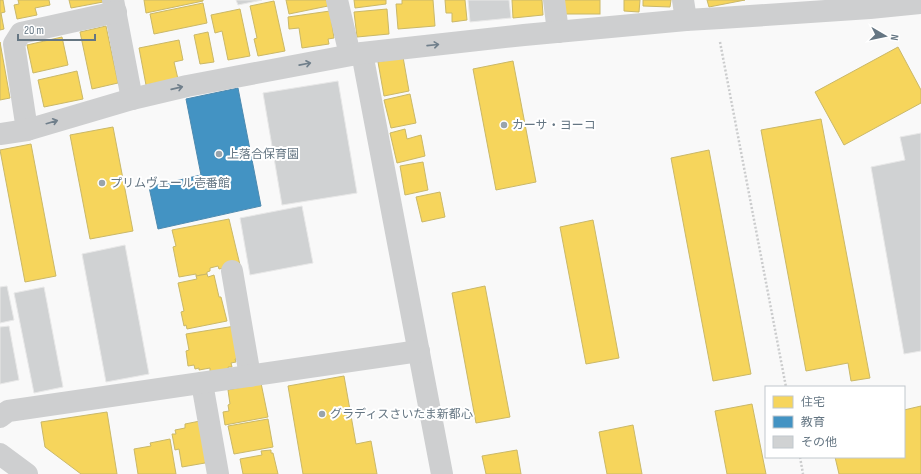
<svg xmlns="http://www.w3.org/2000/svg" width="921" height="474" font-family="'Sofia Sans Condensed','Noto Sans JP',sans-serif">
  <rect width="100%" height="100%" fill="#f9f9f9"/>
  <g fill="#f6d55c" stroke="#cab868">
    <polygon points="0,0 3,0 5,12 1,13 4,29 0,30"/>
    <polygon points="18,0 49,0 50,5 35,8 37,15 17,19 14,5 19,4"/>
    <polygon points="69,0 102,0 103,2 71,8"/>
    <polygon points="144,0 203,0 203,1 146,13"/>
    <polygon points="286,0 327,0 328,6 289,14"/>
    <polygon points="354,0 386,0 386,4 355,8"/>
    <polygon points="402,0 433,0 435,26 398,29 396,4 402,4"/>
    <polygon points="445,0 465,0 467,20 452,22 452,13 446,13"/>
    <polygon points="512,0 542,0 543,15 513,18"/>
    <rect x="563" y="0" width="37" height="14"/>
    <polygon points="624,0 640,0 639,12 624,11"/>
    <polygon points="643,0 671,0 670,7 643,6"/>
    <polygon points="707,0 745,0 709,7"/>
    <polygon points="274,1 285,51 258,56 254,39 257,38 250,6"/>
    <polygon points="203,3 207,23 154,34 150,14"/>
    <polygon points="240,9 250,56 228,60 222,31 215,33 211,15"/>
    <polygon points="387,9 389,34 357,37 354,12"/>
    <polygon points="330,11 334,38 328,39 329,44 302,48 299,28 289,29 288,17"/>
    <polygon points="106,26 118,83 92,89 80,32"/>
    <polygon points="208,32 214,62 200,64 194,35"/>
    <polygon points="62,37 68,65 33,73 27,45"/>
    <polygon points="179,40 183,60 174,62 178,79 146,85 139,48"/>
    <polygon points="0,42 10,98 0,100"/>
    <polygon points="898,47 921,90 921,103 844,145 815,92"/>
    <polygon points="403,57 409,91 384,96 378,62"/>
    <polygon points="513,61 536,182 496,190 473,69"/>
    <polygon points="77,71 83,99 44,107 38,80"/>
    <polygon points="410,94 416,123 391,128 384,100"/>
    <polygon points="821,119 870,378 851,381 848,363 806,371 761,130"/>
    <polygon points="113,127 133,231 90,239 70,135"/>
    <polygon points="405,129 407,139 421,135 425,156 397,163 390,133"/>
    <polygon points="31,144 56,276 25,282 0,150"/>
    <polygon points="709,150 751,374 713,381 671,158"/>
    <polygon points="423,162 428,190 405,195 400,166"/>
    <polygon points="440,192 445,217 422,222 416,197"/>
    <polygon points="229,219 240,265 219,269 218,266 210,268 210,271 207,272 207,274 196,276 196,274 179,277 173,247 176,246 172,230"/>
    <polygon points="593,220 619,358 586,364 560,227"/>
    <polygon points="207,274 208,277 214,275 219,297 221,297 227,321 187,329 186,325 184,326 181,312 184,311 178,283 197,279 196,276"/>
    <polygon points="485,286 510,417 476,423 452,293"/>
    <polygon points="235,326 240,359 235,359 236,362 231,363 232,367 228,367 229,370 210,372 210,368 199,370 199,368 195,369 194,365 188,366 186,351 189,350 186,334"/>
    <polygon points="344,376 356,444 371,441 377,474 303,474 288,386"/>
    <polygon points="261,383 268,417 225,425 223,412 229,411 228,405 230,404 228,390"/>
    <polygon points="752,404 766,474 727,474 715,411"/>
    <polygon points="921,406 921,474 839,474 835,457 904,457 904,410"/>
    <polygon points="107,412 117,474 81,474 45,447 41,422"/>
    <polygon points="268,419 273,447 234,454 228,426"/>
    <polygon points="200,421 208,458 205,463 182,467 179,449 175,450 172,434 176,434 175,430 185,428 185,424"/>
    <polygon points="633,425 642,474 607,474 599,432"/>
    <polygon points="170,439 176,474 138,474 134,449 151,446 150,443"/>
    <polygon points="271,450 271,453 273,453 278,474 243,474 240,459 262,455 261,451"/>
    <polygon points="517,450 521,474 486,474 482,456"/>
  </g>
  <polygon fill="#4393c3" stroke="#4d8ab0" points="238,88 261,206 158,229 149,187 201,175 186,99"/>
  <g fill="#d0d2d3" stroke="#e8e8e8">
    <polygon points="236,0 262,0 238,5"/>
    <polygon points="468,0 509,0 511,18 470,22"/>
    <polygon points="338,81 357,193 282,205 263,93"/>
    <polygon points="921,133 921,351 904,354 871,167 905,160 900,137"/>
    <polygon points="302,206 313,263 250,275 240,218"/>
    <polygon points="125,245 149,374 106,382 82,254"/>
    <polygon points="7,286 14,320 0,323 0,287"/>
    <polygon points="44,287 63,387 34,393 14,293"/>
    <polygon points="9,326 19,380 0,384 0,327"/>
  </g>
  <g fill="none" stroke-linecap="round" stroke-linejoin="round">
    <g stroke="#cbcccd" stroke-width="2.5" stroke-dasharray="2 2" stroke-linecap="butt">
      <polyline points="720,42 786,387"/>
      <polyline points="800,457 803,474"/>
    </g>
    <g stroke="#cecfd0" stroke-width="22">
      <polyline points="113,0 132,99"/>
      <polyline points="337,0 350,55"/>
      <polyline points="554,0 558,32"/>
      <polyline points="683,0 686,20"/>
      <polyline points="362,53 442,474"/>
      <polyline points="27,130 14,44 21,33 116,12"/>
      <polyline points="0,134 27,130 132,99 187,86 362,53 524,35 686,20 721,18 870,8 921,3"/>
      <polyline points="232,271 250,376"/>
      <polyline points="202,383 218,474"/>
      <polyline points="0,417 8,411 419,351"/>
      <polyline points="0,454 27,474"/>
    </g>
  </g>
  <defs><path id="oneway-shaft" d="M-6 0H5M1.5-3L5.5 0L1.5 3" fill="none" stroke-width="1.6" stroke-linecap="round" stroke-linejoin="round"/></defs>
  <g stroke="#707f8b">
    <use href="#oneway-shaft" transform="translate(433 45) rotate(-6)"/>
    <use href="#oneway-shaft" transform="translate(305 64) rotate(-11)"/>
    <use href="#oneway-shaft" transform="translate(177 88) rotate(-13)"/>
    <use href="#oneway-shaft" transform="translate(52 122) rotate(-16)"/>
  </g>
  <g fill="#99a4ac" stroke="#fff" stroke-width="1.5">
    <circle cx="504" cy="125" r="4"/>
    <circle cx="219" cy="154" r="4"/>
    <circle cx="102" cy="183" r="4"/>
    <circle cx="322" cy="414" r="4"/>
  </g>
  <g text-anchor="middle" stroke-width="4" stroke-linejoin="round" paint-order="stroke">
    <g font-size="12" fill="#657683" stroke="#fff" text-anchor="start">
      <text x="512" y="129">カーサ・ヨーコ</text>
      <text x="227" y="158">上落合保育園</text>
      <text x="110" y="187">プリムヴェール壱番館</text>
      <text x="330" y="418">グラディスさいたま新都心</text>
    </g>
  </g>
  <rect x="765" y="386" width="140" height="72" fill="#ffffff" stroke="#c1c8cd"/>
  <rect x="773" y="396" width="20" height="12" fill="#f6d55c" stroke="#c1c8cd"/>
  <text x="801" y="406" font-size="12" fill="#657683">住宅</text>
  <rect x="773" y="416" width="20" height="12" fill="#4393c3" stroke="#c1c8cd"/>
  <text x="801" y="426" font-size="12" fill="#657683">教育</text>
  <rect x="773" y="436" width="20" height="12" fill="#d0d2d3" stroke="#c1c8cd"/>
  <text x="801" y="446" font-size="12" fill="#657683">その他</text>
  <g transform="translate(885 36) rotate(99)" stroke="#ffffff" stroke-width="3" paint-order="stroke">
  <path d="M0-3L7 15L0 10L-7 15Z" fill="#657683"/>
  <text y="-6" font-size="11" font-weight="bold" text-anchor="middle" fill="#657683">N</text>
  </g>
  <path d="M18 34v6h77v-6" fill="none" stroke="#657683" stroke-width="2"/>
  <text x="24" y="34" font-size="12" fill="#657683" stroke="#ffffff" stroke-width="3" paint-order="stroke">20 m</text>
</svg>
